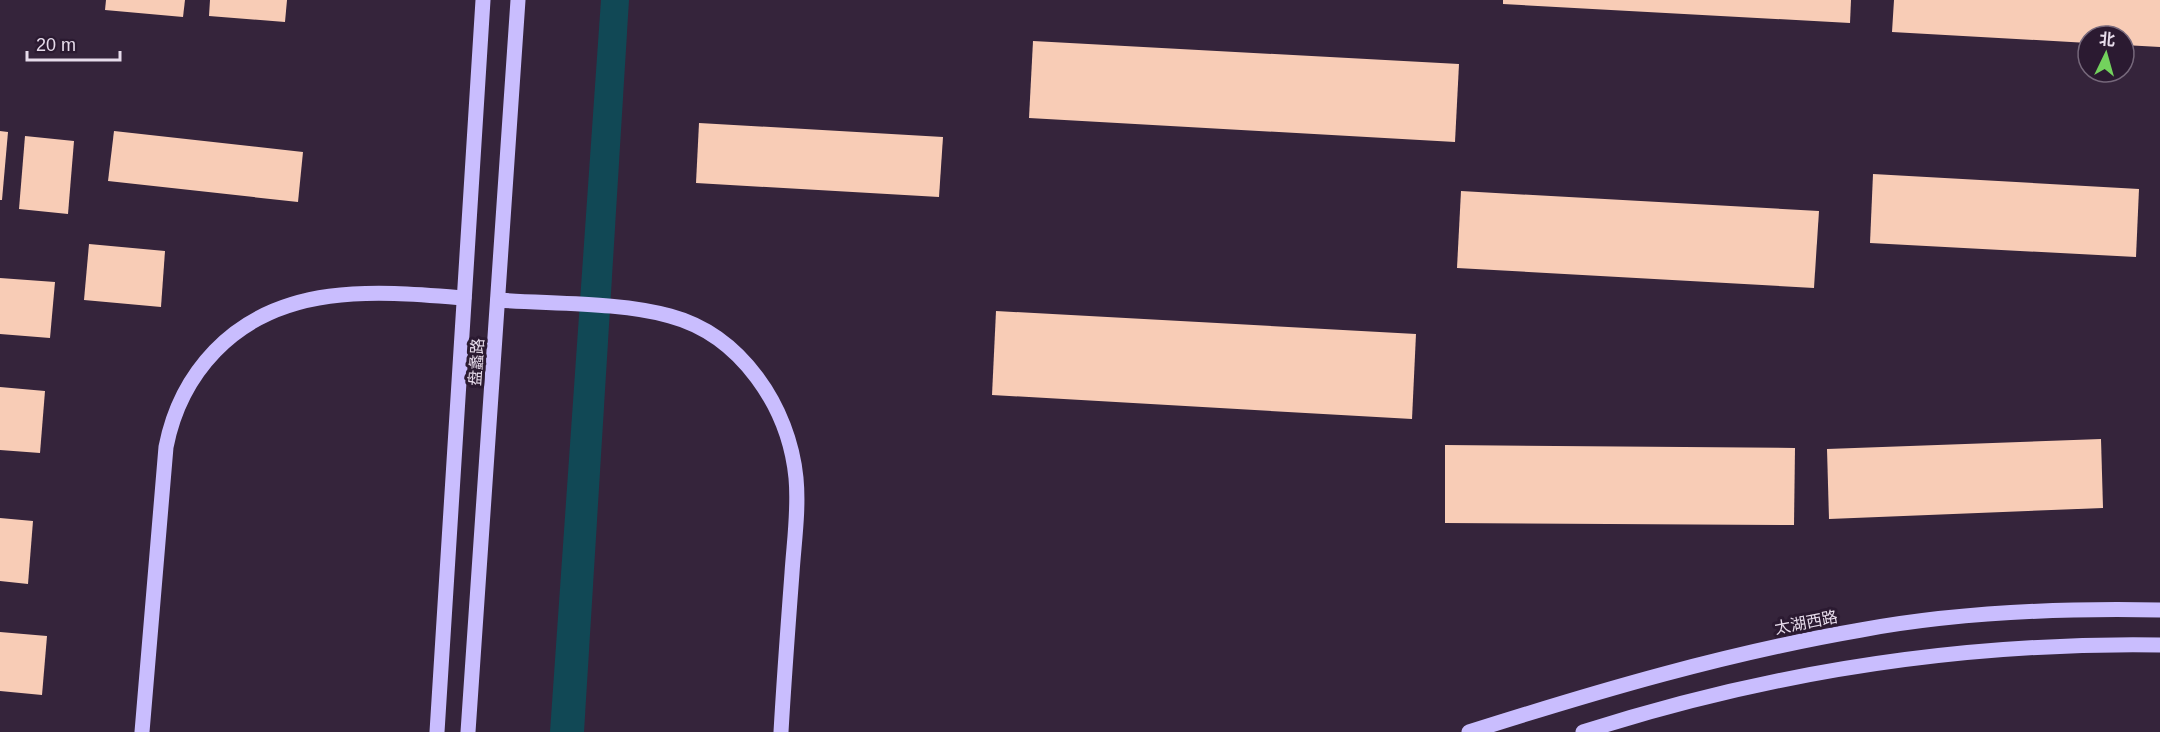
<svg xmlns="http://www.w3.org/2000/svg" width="2160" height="732" font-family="Arial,'Noto Sans SC',sans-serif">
  <rect width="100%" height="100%" fill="#35243b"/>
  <polygon fill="#114855" points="601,0 629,0 584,732 550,732"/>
  <g fill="#f8ccb6">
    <polygon points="106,0 185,0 183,17 105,10"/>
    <polygon points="210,0 287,0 285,22 209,16"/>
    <polygon points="1503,0 1851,0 1850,23 1503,4"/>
    <polygon points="1894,0 2160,0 2160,47 2124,45 2124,36 2088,36 2088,43 1892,32"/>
    <polygon points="1033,41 1459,64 1455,142 1029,118"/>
    <polygon points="699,123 943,137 939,197 696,183"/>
    <polygon points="0,131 8,132 2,200 0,200"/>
    <polygon points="114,131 303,152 298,202 108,181"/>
    <polygon points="25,136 74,141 68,214 19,209"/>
    <polygon points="1873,174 2139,189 2136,257 1870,243"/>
    <polygon points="1461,191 1819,211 1814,288 1457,268"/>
    <polygon points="89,244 165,251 161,307 84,300"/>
    <polygon points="0,278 55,282 50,338 0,334"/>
    <polygon points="996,311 1416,334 1412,419 992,395"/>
    <polygon points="0,387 45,391 40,453 0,450"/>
    <polygon points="2101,439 2103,508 1829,519 1827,449"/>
    <polygon points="1445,445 1795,448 1794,525 1445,523"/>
    <polygon points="0,518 33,521 28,584 0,581"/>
    <polygon points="0,632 47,636 42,695 0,691"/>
  </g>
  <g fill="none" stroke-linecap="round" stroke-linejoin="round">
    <g stroke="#c9bdfe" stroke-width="15">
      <path d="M498,300c52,4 123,2 172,16 71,19 119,91 126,162 3,32 -2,64 -4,95 -4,53 -8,106 -11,159"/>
      <path d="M142,732l24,-285c7,-36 23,-69 49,-96 66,-69 162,-60 249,-53"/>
      <polyline points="437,732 483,0"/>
      <polyline points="468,732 518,0"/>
      <path d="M1469,732c129,-41 258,-79 392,-102 98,-18 199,-22 299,-20"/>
      <path d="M1583,732c187,-60 381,-90 577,-87"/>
    </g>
  </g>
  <g text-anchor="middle" stroke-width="6" stroke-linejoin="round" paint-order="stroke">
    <g font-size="16" fill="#e7dceb" stroke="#2b1a31">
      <text transform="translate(476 362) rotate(-86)" y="6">盘蠡路</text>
      <text transform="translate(1806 622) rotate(-11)" y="6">太湖西路</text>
    </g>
  </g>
  <g transform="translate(2106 54) rotate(5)"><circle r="28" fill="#2b1a31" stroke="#76687b" stroke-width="1.5"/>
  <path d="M0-4.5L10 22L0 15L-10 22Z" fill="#73d25d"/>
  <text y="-9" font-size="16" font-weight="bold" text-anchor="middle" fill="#e7dceb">北</text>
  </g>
  <path d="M27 51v9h93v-9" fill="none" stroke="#e7dceb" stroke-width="3"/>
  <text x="36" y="51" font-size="18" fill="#e7dceb" stroke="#2b1a31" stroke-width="4.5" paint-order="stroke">20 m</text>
</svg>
